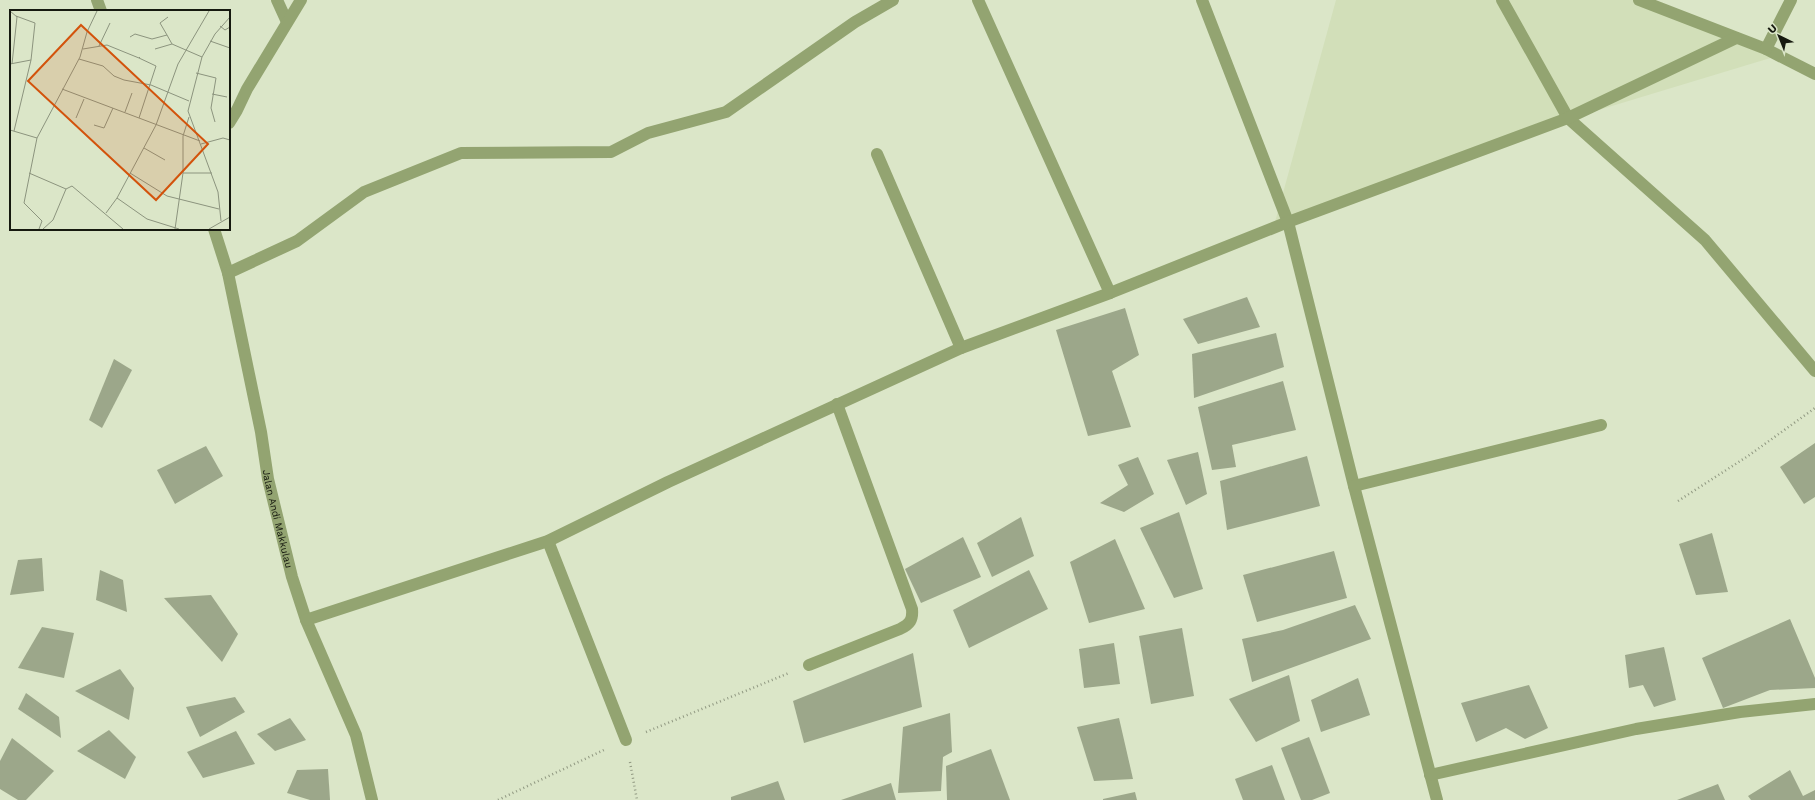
<svg xmlns="http://www.w3.org/2000/svg" width="1815" height="800" font-family="'Work Sans',sans-serif">
  <rect width="100%" height="100%" fill="#dbe6c8"/>
  <polygon fill="#d2dfb9" points="1336,0 1637,0 1777,56 1569,119 1272,233"/>
  <g fill="#9ca78a">
    <polygon points="1247,297 1260,327 1198,344 1183,319"/>
    <polygon points="1125,308 1139,355 1112,371 1131,427 1088,436 1056,330"/>
    <polygon points="1276,333 1284,367 1194,398 1192,354"/>
    <polygon points="114,359 132,370 102,428 89,420"/>
    <polygon points="1283,381 1296,430 1232,445 1236,467 1212,470 1198,407"/>
    <polygon points="1815,443 1815,497 1804,504 1780,467"/>
    <polygon points="206,446 223,476 175,504 157,470"/>
    <polygon points="1198,452 1207,494 1186,505 1167,460"/>
    <polygon points="1307,456 1320,506 1227,530 1220,481"/>
    <polygon points="1138,457 1154,494 1124,512 1100,503 1128,485 1118,465"/>
    <polygon points="1179,512 1203,589 1174,598 1140,528"/>
    <polygon points="1021,517 1034,556 992,577 977,543"/>
    <polygon points="1712,533 1728,592 1696,595 1679,544"/>
    <polygon points="963,537 981,577 921,603 905,569"/>
    <polygon points="1115,539 1145,609 1089,623 1070,562"/>
    <polygon points="1334,551 1347,598 1257,622 1243,575"/>
    <polygon points="42,558 44,591 10,595 18,560"/>
    <polygon points="100,570 123,580 127,612 96,600"/>
    <polygon points="1029,570 1048,609 969,648 953,610"/>
    <polygon points="211,595 238,634 222,662 164,598"/>
    <polygon points="1355,605 1371,639 1252,682 1242,639 1283,630"/>
    <polygon points="1790,619 1815,678 1815,688 1770,690 1723,708 1702,658"/>
    <polygon points="42,627 74,633 64,678 18,668"/>
    <polygon points="1182,628 1194,696 1151,704 1139,636"/>
    <polygon points="1114,643 1120,684 1084,688 1079,649"/>
    <polygon points="1664,647 1676,700 1654,707 1643,685 1629,688 1625,655"/>
    <polygon points="913,653 922,707 804,743 793,701"/>
    <polygon points="120,669 134,688 129,720 75,691"/>
    <polygon points="1289,675 1300,721 1256,742 1229,699"/>
    <polygon points="1358,678 1370,715 1321,732 1311,700"/>
    <polygon points="1529,685 1548,728 1525,739 1506,728 1476,742 1461,703"/>
    <polygon points="26,693 59,717 61,738 18,709"/>
    <polygon points="235,697 245,712 200,737 186,707"/>
    <polygon points="950,713 952,752 943,757 941,791 898,793 903,727"/>
    <polygon points="290,718 306,740 275,751 257,734"/>
    <polygon points="1119,718 1133,779 1094,781 1077,727"/>
    <polygon points="109,730 136,757 125,779 77,751"/>
    <polygon points="236,731 255,764 203,778 187,752"/>
    <polygon points="1309,737 1330,793 1312,800 1301,800 1281,748"/>
    <polygon points="12,738 54,771 26,800 18,800 0,789 0,761"/>
    <polygon points="991,749 1010,800 947,800 946,766"/>
    <polygon points="1272,765 1285,800 1243,800 1235,779"/>
    <polygon points="328,769 330,800 310,800 287,793 297,770"/>
    <polygon points="1790,770 1803,796 1815,790 1815,800 1751,800 1748,796"/>
    <polygon points="778,781 785,800 731,800 731,797"/>
    <polygon points="891,783 896,800 841,800"/>
    <polygon points="1718,784 1725,800 1677,800"/>
    <polygon points="1135,792 1137,800 1103,800 1103,799"/>
  </g>
  <g fill="none" stroke-linecap="round" stroke-linejoin="round">
    <g stroke="#919982" stroke-width="2.5" stroke-dasharray="1 3" stroke-linecap="butt">
      <polyline points="1678,501 1748,456 1815,408"/>
      <polyline points="646,732 789,673"/>
      <polyline points="630,762 637,800"/>
      <polyline points="498,800 606,749"/>
    </g>
    <g stroke="#93a471" stroke-width="12">
      <polyline points="97,0 101,11"/>
      <polyline points="277,0 287,22"/>
      <polyline points="978,0 1110,293"/>
      <polyline points="1202,0 1288,222 1354,486 1437,800"/>
      <polyline points="1502,0 1568,118 1705,240 1815,371"/>
      <polyline points="1639,0 1766,49 1815,74"/>
      <polyline points="1766,49 1791,0"/>
      <polyline points="229,123 237,110 247,89 301,0"/>
      <polyline points="877,154 961,348"/>
      <path id="s1" d="M214,229l14,44 33,159 7,47 24,98 14,43 50,115 16,65"/>
      <polyline points="228,273 297,241 364,192 461,153 611,152 648,133 726,112 855,22 893,0"/>
      <polyline points="1354,486 1601,425"/>
      <polyline points="548,541 626,740"/>
      <polyline points="306,620 548,541 668,482 961,348 1110,293 1288,222 1568,118 1736,38"/>
      <path d="M809,665l91,-36c10,-5 13,-9 12,-20l-75,-205"/>
      <polyline points="1430,775 1636,729 1740,712 1815,704"/>
    </g>
  </g>
  <g text-anchor="middle" stroke-width="3" stroke-linejoin="round" paint-order="stroke">
    <g font-size="10" fill="#16190f" stroke="#dbe6c8">
      <text dy="4" stroke="none"><textPath href="#s1" startOffset="297">Jalan Andi Makkulau</textPath></text>
    </g>
  </g>
  <g transform="translate(10 10)">
    <rect width="220" height="220" fill="#dbe6c8"/>
    <path fill="none" stroke="#8c947e" stroke-width="1" d="M0,1l7,6 -5,47M6,6l19,7 -4,37M210,16l5,4 5,-3M157,25l-7,-12 8,-6M120,27l5,-3 17,5 15,-4 5,9M200,31l20,7M89,36l11,-23M73,39l24,-4 32,13M145,39l17,-5 30,13M69,49l24,7 11,10 10,4 27,5 38,16M0,54l21,-4 -17,71M186,63l20,5 -5,30 4,14M52,79l138,52M202,84l15,3M115,102l7,-19M66,108l8,-19M129,108l17,-52 -17,-8 1,-1M84,115l10,3 9,-20M0,120l27,8M191,134l22,-6 7,2M134,138l21,12M19,163l37,16M120,163l37,23 52,13M173,163h29M107,188l30,21 32,10M96,203l11,-15 39,-73 22,-61 31,-53M211,211l-3,-29 -30,-81 14,-54 13,-23 15,-17M29,219l3,-8 -18,-18 13,-65 43,-81 7,-25 10,-21M33,219l10,-9 13,-31 6,-3 51,43M165,219l8,-56v-37l6,-19M199,219l21,-12"/>
    <path fill="#d3530c" fill-opacity="0.15" stroke="#d3530c" stroke-width="2" d="M71,15l127,119 -52,56 -128,-119z"/>
    <rect width="220" height="220" fill="none" stroke="#16190f" stroke-width="2"/>
  </g>
  <g transform="translate(1779 36) rotate(317)" stroke="#dbe6c8" stroke-width="3" paint-order="stroke">
  <path d="M0-3L7 15L0 10L-7 15Z" fill="#16190f"/>
  <text y="-6" font-size="11" font-weight="bold" text-anchor="middle" fill="#16190f">U</text>
  </g>
</svg>
